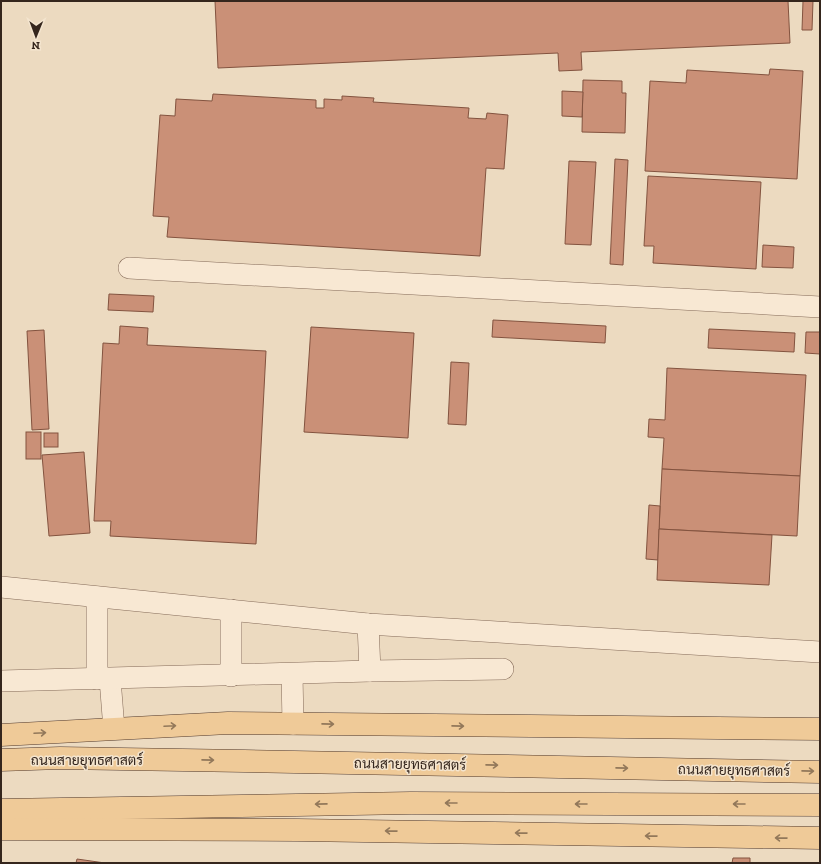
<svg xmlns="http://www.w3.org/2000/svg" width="821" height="864" font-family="'Zilla Slab',Sarabun,serif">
  <rect width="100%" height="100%" fill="#ecdac0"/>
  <g fill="#ca9077" stroke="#83533f">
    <polygon points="215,1 788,1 790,43 581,52 582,70 559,71 558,53 218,68"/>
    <polygon points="803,1 813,1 812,30 802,30"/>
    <polygon points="770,69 803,71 797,179 645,171 650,81 686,83 687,70 769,75"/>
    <polygon points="583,80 622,81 622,93 626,93 625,133 582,132"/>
    <polygon points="562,91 583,92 582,117 562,116"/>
    <polygon points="213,94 316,100 316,108 324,108 324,99 342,100 342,96 374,98 373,102 469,108 468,118 486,119 487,113 508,115 504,169 486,168 480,256 167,237 169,217 153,216 160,115 175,116 176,99 212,101"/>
    <polygon points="615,159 628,160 623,265 610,264"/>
    <polygon points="569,161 596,162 591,245 565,244"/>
    <polygon points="648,176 761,182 756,269 653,263 654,246 644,246"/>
    <polygon points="763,245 794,247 793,268 762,267"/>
    <polygon points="109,294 154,296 153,312 108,310"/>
    <polygon points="493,320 606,326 605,343 492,337"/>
    <polygon points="120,326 148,328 147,345 266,351 256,544 110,536 111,521 94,521 103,343 119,344"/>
    <polygon points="311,327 414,333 408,438 304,432"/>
    <polygon points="709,329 795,333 794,352 708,348"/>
    <polygon points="44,330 49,429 32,430 27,331"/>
    <polygon points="806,332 820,332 820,354 805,353"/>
    <polygon points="451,362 469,363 466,425 448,424"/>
    <polygon points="667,368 806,375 800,476 662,469 664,438 648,437 649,419 665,420"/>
    <rect x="26" y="432" width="15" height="27"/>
    <rect x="44" y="433" width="14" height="14"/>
    <polygon points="84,452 90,533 49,536 42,455"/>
    <polygon points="662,469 800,476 797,536 659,529"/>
    <polygon points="649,505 660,506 658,560 646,559"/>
    <polygon points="659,529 772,535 769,585 657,580"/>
    <polygon points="733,858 750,858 750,863 732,863"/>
    <polygon points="77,859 105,863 76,863"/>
  </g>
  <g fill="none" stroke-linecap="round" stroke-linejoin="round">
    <g stroke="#856b59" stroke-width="22">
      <g id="minor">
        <polyline points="129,268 820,307"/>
        <polyline points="1,587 368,624 820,652"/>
        <polyline points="231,610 231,676"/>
        <polyline points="368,624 370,671"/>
        <polyline points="292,674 293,724"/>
        <polyline points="97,679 97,597"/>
        <polyline points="110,679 114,729"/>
        <polyline points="1,681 370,671 503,669"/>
      </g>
    </g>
    <g stroke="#523a2d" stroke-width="23">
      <g id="major">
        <polyline points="1,735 228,723 820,729"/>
        <polyline points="1,760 60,758 244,761 820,772"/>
        <polyline points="1,810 411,803 820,805"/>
        <polyline points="1,829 298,830 820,838"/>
      </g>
    </g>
    <use href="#minor" stroke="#f8e8d3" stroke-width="21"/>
    <use href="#major" stroke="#efca98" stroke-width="22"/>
  </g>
  <defs><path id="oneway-shaft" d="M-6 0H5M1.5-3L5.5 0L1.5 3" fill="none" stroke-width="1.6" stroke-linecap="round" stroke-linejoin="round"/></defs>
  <g stroke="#92785a">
    <use href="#oneway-shaft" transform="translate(328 724) rotate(1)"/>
    <use href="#oneway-shaft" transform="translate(170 726) rotate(-3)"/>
    <use href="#oneway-shaft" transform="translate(458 726) rotate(1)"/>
    <use href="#oneway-shaft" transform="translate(40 733) rotate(-3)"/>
    <use href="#oneway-shaft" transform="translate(208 760) rotate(1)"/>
    <use href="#oneway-shaft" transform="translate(492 765) rotate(1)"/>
    <use href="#oneway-shaft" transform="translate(622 768) rotate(1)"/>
    <use href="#oneway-shaft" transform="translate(808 771) rotate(1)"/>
    <use href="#oneway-shaft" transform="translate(451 803) rotate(-180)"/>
    <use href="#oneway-shaft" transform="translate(321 804) rotate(179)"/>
    <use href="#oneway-shaft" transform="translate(581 804) rotate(-180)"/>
    <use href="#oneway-shaft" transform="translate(739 804) rotate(-180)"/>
    <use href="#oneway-shaft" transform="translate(391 831) rotate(-179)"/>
    <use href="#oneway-shaft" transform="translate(521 833) rotate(-179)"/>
    <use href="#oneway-shaft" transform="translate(651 836) rotate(-179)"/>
    <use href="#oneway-shaft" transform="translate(781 838) rotate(-179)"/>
  </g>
  <g text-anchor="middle" stroke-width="3" stroke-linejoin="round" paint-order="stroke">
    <g font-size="14" fill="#35261d" stroke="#f4e5cf">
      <text x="87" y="765">ถนนสายยุทธศาสตร์</text>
      <text transform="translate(410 764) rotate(1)" y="5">ถนนสายยุทธศาสตร์</text>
      <text transform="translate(734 770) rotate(1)" y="5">ถนนสายยุทธศาสตร์</text>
    </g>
  </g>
  <rect width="821" height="864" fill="none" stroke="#35261d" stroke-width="4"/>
  <g transform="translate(36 36) rotate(181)" stroke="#f4e5cf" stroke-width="3" paint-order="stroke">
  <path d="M0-3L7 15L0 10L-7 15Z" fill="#35261d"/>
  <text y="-6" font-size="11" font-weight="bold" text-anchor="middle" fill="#35261d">N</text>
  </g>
</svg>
